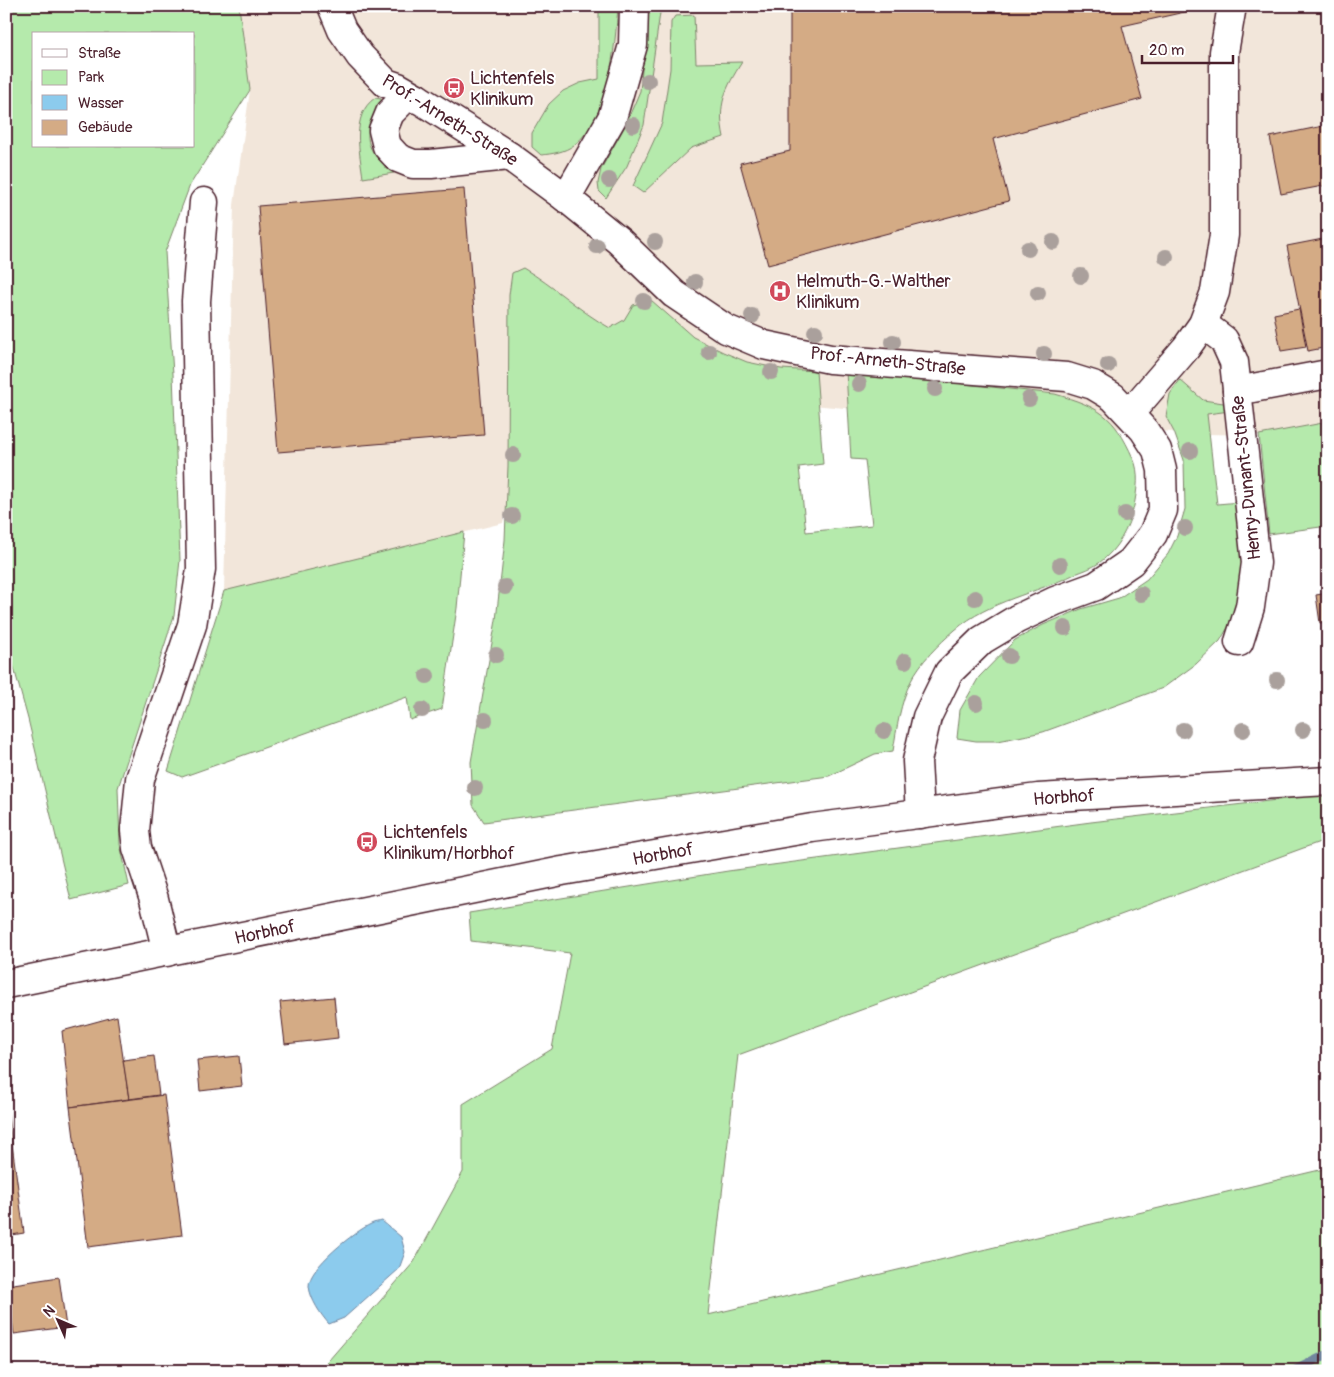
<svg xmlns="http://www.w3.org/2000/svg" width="1334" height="1377" font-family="Pangolin,sans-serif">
  <rect width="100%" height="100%" fill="#fff"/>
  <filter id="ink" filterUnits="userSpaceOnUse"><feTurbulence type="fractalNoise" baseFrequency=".02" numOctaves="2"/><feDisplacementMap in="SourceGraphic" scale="10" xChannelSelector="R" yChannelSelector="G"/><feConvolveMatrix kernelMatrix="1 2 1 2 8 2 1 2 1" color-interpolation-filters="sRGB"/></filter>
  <g filter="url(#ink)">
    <polygon fill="#f2e6da" points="239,6 1328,6 1328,422 1259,435 1204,434 927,416 536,378 503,523 224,591 234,205 250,90"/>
    <g fill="#b5eaac" stroke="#80846c" fill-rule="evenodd">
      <path d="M6,6h233l11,84 -60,95 -25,67 8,122 7,186 -6,56 -56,172 2,56 9,41 -58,15 -43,-181 -22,-80zM34,34h160v112h-160z"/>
      <path d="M599,6h19c-3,41 -9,113 -44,139 -9,7 -22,9 -33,10l-9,-8v-14l17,-29 14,-13 17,-8 19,-4z"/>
      <polygon points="648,6 661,6 644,125 627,166 606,198 599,191 598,183 601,169 625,126 640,91"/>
      <path d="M694,15l2,48 46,-1c-17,27 -25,43 -18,75l-33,11 -48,45 -10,-7 29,-63 8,-54 1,-47 4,-6z"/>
      <path d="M375,98l6,1 1,5c-23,30 -17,47 12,69l-31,5c-3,-25 -13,-63 12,-80z"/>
      <path d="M523,268c31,18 56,43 87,60l14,-8 9,-15 18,-5 42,37 30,15 24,10 34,7 35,2 7,93 -24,3 7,65 66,-7 -7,-65 -14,-1 -5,-88 209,23c44,13 59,21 78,64 7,14 4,33 1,48 -6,23 -16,43 -35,57 -7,5 -16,8 -24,11 -40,20 -85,26 -120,56 -16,14 -35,32 -44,51 -11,22 -14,47 -18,70l-18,3 -46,22 -345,46 -11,-17 -2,-43 25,-142 9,-80 3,-74 1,-171 3,-22z"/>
      <polygon points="1180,380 1203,400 1230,404 1230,411 1207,414 1217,504 1240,502 1245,542 1238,610 1220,641 1196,664 1163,688 1043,732 998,741 976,741 957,738 960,710 979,677 1015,640 1043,625 1081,609 1119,598 1147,579 1168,554 1177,536 1185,509 1184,460 1174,432 1166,417 1170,394"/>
      <polygon points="1328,422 1328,526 1269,534 1259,435"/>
      <polygon points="464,532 457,608 442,709 410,720 407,697 182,777 168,771 224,591"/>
      <polygon points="1328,794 1328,839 738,1055 708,1315 1328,1168 1328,1371 305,1371 322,1368 414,1262 463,1172 463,1104 552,1049 570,953 471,941 469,913 728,871 1091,822"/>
    </g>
    <path fill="#8ccbed" stroke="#72869f" d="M382,1221l19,16 4,15 -6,17 -55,49 -15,6c-8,-9 -19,-25 -20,-38 -1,-18 46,-55 62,-62 3,-2 8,-2 11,-3z"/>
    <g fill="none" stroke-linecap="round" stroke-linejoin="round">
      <polyline stroke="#72869f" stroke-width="9" points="1293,1371 1328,1354"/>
    </g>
    <g fill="#d4ab85" stroke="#4a1f2b">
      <polygon points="790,6 1188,6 1189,11 1122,26 1142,99 993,139 1009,201 768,265 740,163 790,151"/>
      <polygon points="1328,125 1328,185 1281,194 1270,137"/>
      <polygon points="464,189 484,435 278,452 258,206"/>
      <polygon points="1328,238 1328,347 1308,351 1287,246"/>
      <polygon points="1299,309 1306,347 1281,351 1274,314"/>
      <polygon points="1328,593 1328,622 1320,623 1316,595"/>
      <polygon points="334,997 338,1038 285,1044 280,1002"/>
      <polygon points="117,1016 129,1099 70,1107 62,1031"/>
      <polygon points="154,1056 159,1095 129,1099 123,1060"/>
      <polygon points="239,1056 242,1086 200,1091 197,1060"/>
      <polygon points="164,1095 182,1235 88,1247 70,1107"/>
      <polygon points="6,1100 24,1233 6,1236"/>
      <polygon points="59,1277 66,1327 14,1334 7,1285"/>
    </g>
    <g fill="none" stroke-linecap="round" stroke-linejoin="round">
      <g stroke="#4a1f2b" stroke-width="31">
        <g id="minor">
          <polyline points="332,6 342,30 360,56 386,83 398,87 417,98 509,156 566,198 619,241 674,294 726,329 764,345 830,359 1067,377 1093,385 1113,397 1144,430 1157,450 1162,470 1163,510 1153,534 1131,562 1096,586 1055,601 1017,619 982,640 949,672 927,717 917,761 920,814"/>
          <polyline points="417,98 404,99 390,113 383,130 387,146 398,158 413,164 431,164 509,156"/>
          <polyline points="566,198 612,118 633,45 634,6"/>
          <polyline points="1203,324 1224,340 1234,362 1256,563 1250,607 1239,642"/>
          <polyline points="1237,391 1328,374"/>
          <polyline points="1130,413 1186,348 1203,324 1215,292 1224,235 1224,52 1232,6"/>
          <polyline points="167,952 154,899 137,848 135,831 140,779 192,625 201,569 196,301 204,202"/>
        </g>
      </g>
      <g stroke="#4a1f2b" stroke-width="31">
        <polyline id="major" points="6,984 562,871 812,828 1038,798 1328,781"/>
      </g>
      <use href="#minor" stroke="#fff" stroke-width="28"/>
      <use href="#major" stroke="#fff" stroke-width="28"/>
    </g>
    <g fill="#aaa09c">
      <circle cx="648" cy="81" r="8"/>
      <circle cx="633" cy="125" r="8"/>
      <circle cx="609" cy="180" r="8"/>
      <circle cx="655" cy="242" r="8"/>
      <circle cx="1053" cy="242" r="8"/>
      <circle cx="597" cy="246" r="8"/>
      <circle cx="1028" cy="249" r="8"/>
      <circle cx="1166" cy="257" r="8"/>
      <circle cx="1081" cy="276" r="8"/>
      <circle cx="695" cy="282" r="8"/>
      <circle cx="1038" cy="293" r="8"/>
      <circle cx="644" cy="301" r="8"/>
      <circle cx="752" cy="316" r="8"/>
      <circle cx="815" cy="332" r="8"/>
      <circle cx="893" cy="342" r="8"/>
      <circle cx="709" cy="352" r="8"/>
      <circle cx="1044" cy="354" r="8"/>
      <circle cx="1108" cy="365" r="8"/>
      <circle cx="771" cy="372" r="8"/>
      <circle cx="859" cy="384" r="8"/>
      <circle cx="935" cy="389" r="8"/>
      <circle cx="1029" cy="399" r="8"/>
      <circle cx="1190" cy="451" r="8"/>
      <circle cx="513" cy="455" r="8"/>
      <circle cx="1125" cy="514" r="8"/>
      <circle cx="512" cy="516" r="8"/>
      <circle cx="1185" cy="528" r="8"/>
      <circle cx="1060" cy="565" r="8"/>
      <circle cx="505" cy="587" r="8"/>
      <circle cx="1141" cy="594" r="8"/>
      <circle cx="975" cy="598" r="8"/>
      <circle cx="1065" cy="628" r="8"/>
      <circle cx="496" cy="655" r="8"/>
      <circle cx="1009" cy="656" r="8"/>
      <circle cx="905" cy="661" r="8"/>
      <circle cx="427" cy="676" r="8"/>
      <circle cx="1277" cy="680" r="8"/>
      <circle cx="976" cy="703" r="8"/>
      <circle cx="422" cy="710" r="8"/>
      <circle cx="485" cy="720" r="8"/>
      <circle cx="1183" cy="730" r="8"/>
      <circle cx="1243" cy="730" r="8"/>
      <circle cx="1303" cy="730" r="8"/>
      <circle cx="884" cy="731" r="8"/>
      <circle cx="475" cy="788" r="8"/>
    </g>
  </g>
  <defs>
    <g id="bus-disc" transform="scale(1.125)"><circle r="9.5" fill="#d1495b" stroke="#fff"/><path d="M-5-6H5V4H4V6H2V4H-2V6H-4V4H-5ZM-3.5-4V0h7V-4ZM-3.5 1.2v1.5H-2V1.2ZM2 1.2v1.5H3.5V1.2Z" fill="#fff"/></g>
    <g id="hospital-disc" transform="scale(1.125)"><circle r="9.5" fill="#d1495b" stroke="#fff"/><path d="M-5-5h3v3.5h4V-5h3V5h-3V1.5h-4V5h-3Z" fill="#fff"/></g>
  </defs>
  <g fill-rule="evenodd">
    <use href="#bus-disc" x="454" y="88"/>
    <use href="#hospital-disc" x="780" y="291"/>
    <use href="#bus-disc" x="367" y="842"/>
  </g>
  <g text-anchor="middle" stroke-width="4" stroke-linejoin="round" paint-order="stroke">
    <g font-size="18" fill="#4a1f2b" stroke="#fff" text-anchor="start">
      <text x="470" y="84">Lichtenfels<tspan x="470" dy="21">Klinikum</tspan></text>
      <text x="796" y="287">Helmuth-G.-Walther<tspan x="796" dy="21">Klinikum</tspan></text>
      <text x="383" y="838">Lichtenfels<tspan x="383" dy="21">Klinikum/Horbhof</tspan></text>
    </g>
    <g font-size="18" fill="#4a1f2b" stroke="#fff">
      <text transform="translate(450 120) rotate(32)" y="6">Prof.-Arneth-Straße</text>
      <text transform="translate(888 361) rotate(6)" y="6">Prof.-Arneth-Straße</text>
      <text transform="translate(1246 478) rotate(-96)" y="6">Henry-Dunant-Straße</text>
      <text transform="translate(1064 797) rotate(-4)" y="6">Horbhof</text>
      <text transform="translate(663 854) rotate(-10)" y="6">Horbhof</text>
      <text transform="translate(265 932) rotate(-12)" y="6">Horbhof</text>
    </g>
  </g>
  <rect width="1334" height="1377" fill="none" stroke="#fff" stroke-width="25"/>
  <rect x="12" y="12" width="1309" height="1352" fill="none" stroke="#4a1f2b" stroke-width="2" filter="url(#ink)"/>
  <rect x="32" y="32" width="162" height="115" fill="#ffffff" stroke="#b7a5aa"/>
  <rect x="42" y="49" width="25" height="8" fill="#ffffff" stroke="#b7a5aa"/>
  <text x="78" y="58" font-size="15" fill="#4a1f2b">Straße</text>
  <rect x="42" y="70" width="25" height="15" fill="#b5eaac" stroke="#b7a5aa"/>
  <text x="78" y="82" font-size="15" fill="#4a1f2b">Park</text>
  <rect x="42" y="95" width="25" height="15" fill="#8ccbed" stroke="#b7a5aa"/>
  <text x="78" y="108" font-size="15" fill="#4a1f2b">Wasser</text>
  <rect x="42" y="120" width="25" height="15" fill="#d4ab85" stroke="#b7a5aa"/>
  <text x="78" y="132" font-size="15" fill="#4a1f2b">Gebäude</text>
  <g transform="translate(58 1320) rotate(315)" stroke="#ffffff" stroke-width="4" paint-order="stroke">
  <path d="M0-4L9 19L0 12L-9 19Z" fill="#4a1f2b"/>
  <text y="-8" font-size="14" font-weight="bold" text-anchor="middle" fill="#4a1f2b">N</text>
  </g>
  <path d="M1142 55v8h91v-8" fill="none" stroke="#4a1f2b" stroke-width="2.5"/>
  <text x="1149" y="55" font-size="15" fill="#4a1f2b" stroke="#ffffff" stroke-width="4" paint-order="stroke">20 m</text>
</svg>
